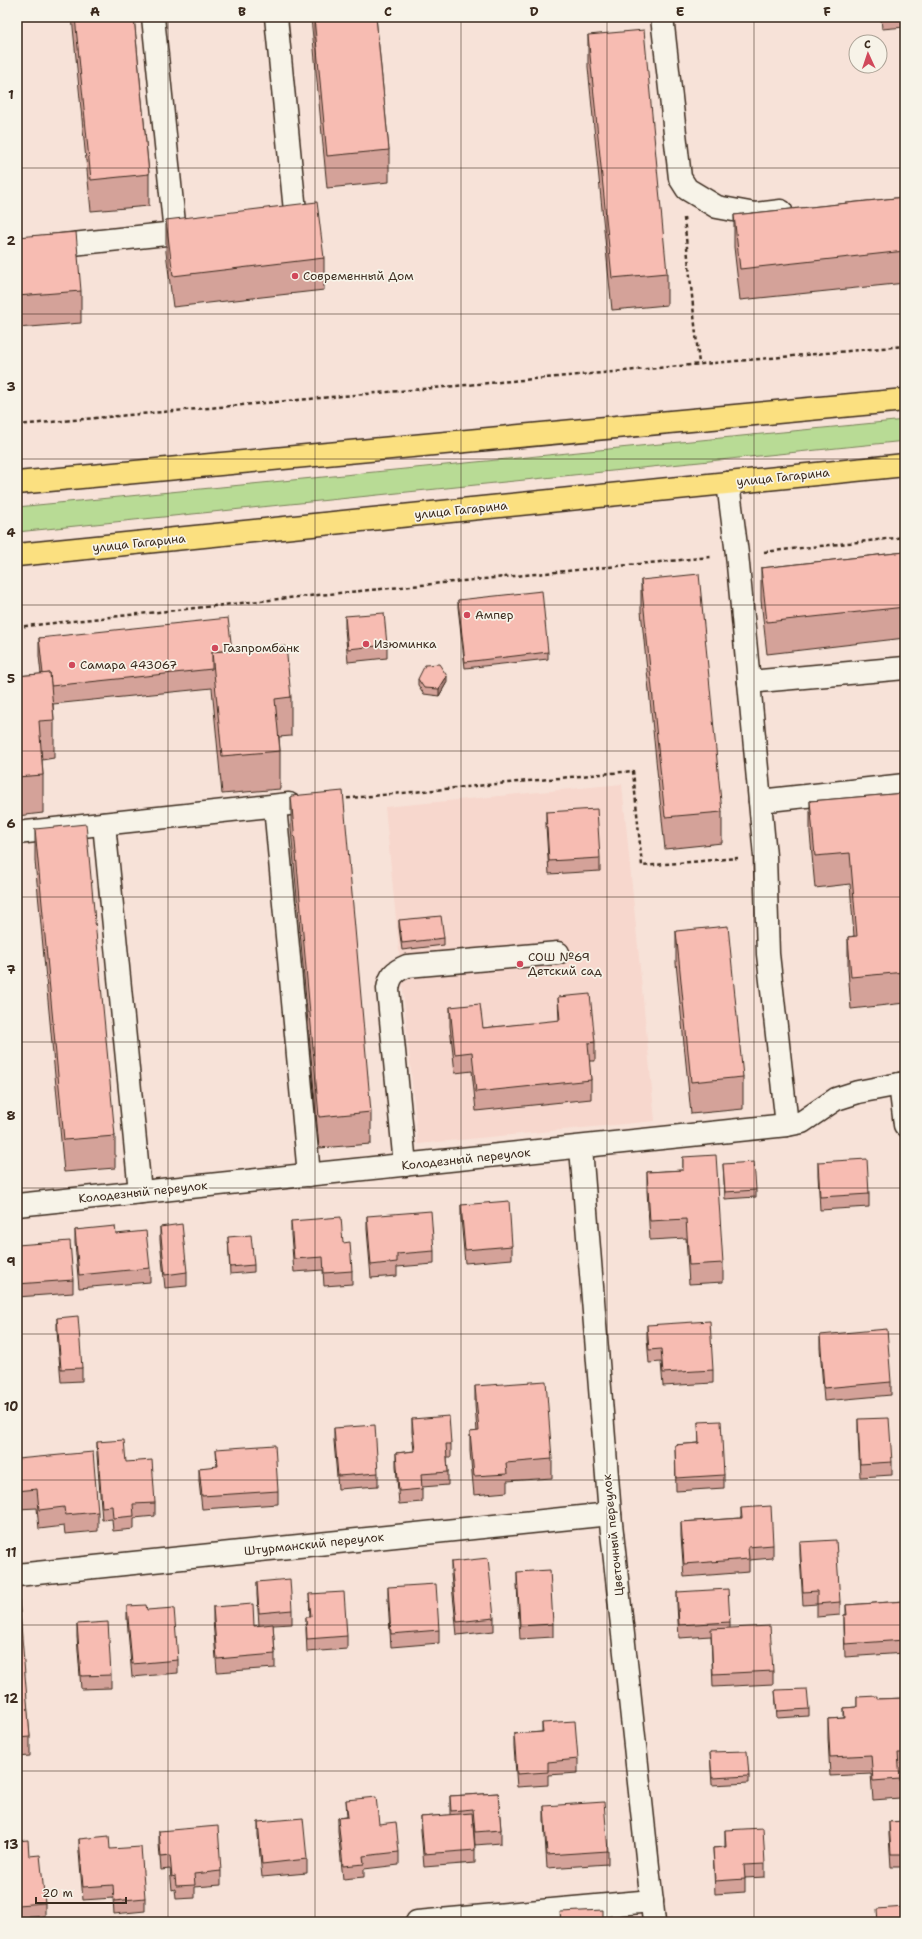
<svg xmlns="http://www.w3.org/2000/svg" width="922" height="1939" font-family="'Shantell Sans',sans-serif">
  <rect width="100%" height="100%" fill="#f7e2d8"/>
  <filter id="ink" filterUnits="userSpaceOnUse"><feTurbulence type="fractalNoise" baseFrequency=".025" numOctaves="2"/><feDisplacementMap in="SourceGraphic" scale="8" xChannelSelector="R" yChannelSelector="G"/><feConvolveMatrix kernelMatrix="1 2 1 2 8 2 1 2 1" color-interpolation-filters="sRGB"/></filter>
  <g filter="url(#ink)">
    <polygon fill="#f7d7cd" points="622,784 655,1121 418,1144 385,807"/>
    <polygon fill="#b8db95" stroke="#7a825a" points="905,420 905,441 17,532 17,507"/>
    <g fill="none" stroke-linecap="round" stroke-linejoin="round">
      <g stroke="#3b2a1e" stroke-width="25">
        <g id="minor">
          <polyline points="276,17 295,211"/>
          <polyline points="662,17 680,178 687,189 717,207 755,214 781,211"/>
          <polyline points="17,250 175,233 153,17"/>
          <polyline points="728,483 737,554 749,682"/>
          <polyline points="760,801 905,785"/>
          <polyline points="275,806 309,1175"/>
          <polyline points="104,824 140,1192"/>
          <polyline points="17,833 289,804"/>
          <polyline points="900,1084 905,1125"/>
          <polyline points="787,1125 768,954 765,856 749,682 905,668"/>
          <polyline points="581,1148 610,1514 654,1922"/>
          <path d="M405,1165l-17,-176c2,-14 7,-18 19,-23l151,-13"/>
          <polyline points="17,1205 787,1125 802,1122 836,1099 858,1092 905,1083"/>
          <polyline points="17,1575 610,1514"/>
          <polyline points="417,1922 652,1901"/>
        </g>
      </g>
      <g stroke="#3b2a1e" stroke-width="25">
        <g id="major">
          <polyline points="17,483 905,400"/>
          <polyline points="17,555 905,465"/>
        </g>
      </g>
      <g stroke="#3b2a1e" stroke-width="2.5" stroke-dasharray="4 3" stroke-linecap="butt">
        <polyline points="684,218 699,364"/>
        <polyline points="17,425 905,346"/>
        <polyline points="764,552 905,537"/>
        <polyline points="17,627 298,597 711,557"/>
        <polyline points="340,799 633,771 642,866 738,858"/>
      </g>
      <use href="#minor" stroke="#f7f3e8" stroke-width="22"/>
      <use href="#major" stroke="#fbe080" stroke-width="22"/>
    </g>
    <g fill="#d4a299" stroke="#3b2a1e">
      <polygon points="72,17 134,17 149,174 149,206 91,211"/>
      <polygon points="311,17 376,17 389,150 389,182 327,188"/>
      <polygon points="881,17 905,17 905,27 882,29"/>
      <polygon points="588,35 667,273 667,305 612,310 588,67"/>
      <polygon points="905,197 905,283 740,300 734,247 734,215"/>
      <polygon points="166,220 324,258 324,290 173,307 166,252"/>
      <polygon points="17,237 81,291 81,323 17,328"/>
      <polygon points="905,552 905,638 767,654 761,600 761,568"/>
      <polygon points="641,580 722,812 722,843 665,849 641,611"/>
      <polygon points="458,600 548,652 548,659 465,668 458,607"/>
      <polygon points="345,616 387,645 387,658 348,662 345,629"/>
      <polygon points="39,638 232,650 291,697 291,736 279,737 280,751 280,789 222,794 212,688 53,704 54,720 54,758 42,760 43,775 43,813 17,816 17,676 41,674 39,656"/>
      <polygon points="418,679 447,682 439,696 424,694 418,685"/>
      <polygon points="905,793 905,1003 851,1009 848,969 848,937 854,936 850,884 815,888 810,833 810,801"/>
      <polygon points="291,796 371,1112 371,1144 319,1148 291,828"/>
      <polygon points="546,812 600,858 600,871 549,874 546,825"/>
      <polygon points="35,829 115,1136 115,1168 64,1172 35,861"/>
      <polygon points="399,920 444,938 444,945 402,950 399,927"/>
      <polygon points="676,931 743,1077 743,1109 691,1114 676,963"/>
      <polygon points="558,997 595,1042 595,1061 589,1061 591,1080 591,1099 476,1111 472,1071 455,1073 450,1026 450,1007 483,1028 559,1021"/>
      <polygon points="683,1157 723,1263 723,1282 689,1284 686,1238 650,1240 647,1191 647,1172 683,1170"/>
      <polygon points="818,1162 869,1194 869,1207 820,1210 818,1175"/>
      <polygon points="723,1164 756,1190 756,1197 725,1199"/>
      <polygon points="461,1205 512,1246 512,1259 465,1263 461,1219"/>
      <polygon points="367,1216 434,1251 434,1264 397,1267 397,1276 371,1278 367,1229"/>
      <polygon points="291,1221 343,1243 352,1271 352,1284 324,1286 323,1270 294,1272 291,1235"/>
      <polygon points="160,1227 187,1272 187,1286 165,1288 160,1240"/>
      <polygon points="75,1230 116,1234 150,1268 150,1282 79,1288 75,1243"/>
      <polygon points="228,1237 254,1265 254,1272 230,1274"/>
      <polygon points="17,1245 73,1280 73,1293 17,1297"/>
      <polygon points="57,1318 82,1368 82,1381 61,1382 57,1331"/>
      <polygon points="647,1325 713,1370 713,1383 663,1386 661,1362 649,1363 647,1338"/>
      <polygon points="820,1335 891,1382 891,1395 824,1401 820,1348"/>
      <polygon points="475,1386 552,1459 552,1478 507,1481 507,1492 474,1495 470,1451 470,1432 477,1432 475,1405"/>
      <polygon points="412,1419 451,1444 451,1457 447,1457 448,1472 448,1485 422,1487 422,1502 399,1504 396,1466 396,1453 414,1451 412,1432"/>
      <polygon points="858,1419 892,1462 892,1475 860,1477 858,1432"/>
      <polygon points="698,1422 724,1475 724,1488 676,1491 675,1445 699,1443"/>
      <polygon points="334,1428 378,1473 378,1486 338,1489 334,1441"/>
      <polygon points="97,1442 126,1462 155,1503 155,1516 134,1518 134,1529 113,1531 112,1519 102,1520 97,1455"/>
      <polygon points="216,1449 278,1491 278,1504 202,1509 199,1481 199,1468 217,1467"/>
      <polygon points="17,1459 98,1512 98,1531 65,1534 64,1526 39,1529 37,1508 17,1509"/>
      <polygon points="741,1508 773,1545 773,1558 749,1560 749,1572 684,1577 681,1536 681,1522 741,1518"/>
      <polygon points="800,1542 840,1602 840,1615 817,1617 817,1604 803,1605 800,1555"/>
      <polygon points="451,1562 494,1618 494,1631 457,1635 451,1575"/>
      <polygon points="517,1572 553,1624 553,1637 520,1639 517,1585"/>
      <polygon points="257,1582 292,1610 292,1624 273,1625 275,1654 275,1668 217,1672 213,1620 213,1607 254,1626 259,1625 257,1595"/>
      <polygon points="388,1587 439,1630 439,1643 391,1647 388,1601"/>
      <polygon points="677,1592 730,1622 730,1628 773,1671 773,1684 713,1687 711,1636 679,1638 677,1605"/>
      <polygon points="309,1594 347,1636 347,1649 307,1652 306,1630 306,1617 310,1617"/>
      <polygon points="17,1600 30,1737 30,1756 17,1757"/>
      <polygon points="905,1601 905,1653 845,1657 844,1628 844,1615 846,1615 846,1605"/>
      <polygon points="127,1606 147,1610 178,1660 178,1673 132,1677 127,1619"/>
      <polygon points="77,1624 111,1675 111,1688 81,1689 77,1637"/>
      <polygon points="775,1690 809,1709 809,1716 777,1718"/>
      <polygon points="857,1697 877,1699 905,1698 905,1771 900,1772 900,1798 873,1800 871,1774 830,1776 828,1738 828,1719 844,1718 844,1708 857,1707"/>
      <polygon points="542,1723 578,1759 578,1773 548,1775 548,1785 517,1787 514,1747 514,1734 542,1732"/>
      <polygon points="710,1752 749,1776 749,1783 712,1785"/>
      <polygon points="498,1793 501,1830 501,1843 475,1845 473,1822 475,1850 475,1863 424,1867 421,1830 421,1817 450,1815 450,1796"/>
      <polygon points="346,1800 379,1824 399,1852 399,1865 364,1869 364,1877 343,1879 338,1831 338,1818 347,1817"/>
      <polygon points="544,1806 608,1851 608,1864 547,1868 544,1820"/>
      <polygon points="905,1821 905,1867 891,1867 889,1835 889,1822"/>
      <polygon points="258,1822 307,1859 307,1873 262,1877 258,1835"/>
      <polygon points="725,1830 765,1864 765,1877 745,1878 745,1892 715,1894 713,1848 725,1847"/>
      <polygon points="159,1831 221,1871 221,1885 195,1887 195,1898 176,1899 175,1889 172,1890 170,1869 161,1870 159,1844"/>
      <polygon points="79,1839 110,1849 145,1898 145,1911 114,1914 113,1898 83,1900 79,1852"/>
      <polygon points="17,1841 29,1856 45,1903 45,1916 17,1918"/>
    </g>
    <polygon fill="#ad847d" stroke="#3b2a1e" points="447,676 447,682 439,696 439,689"/>
    <g fill="#f7bcb2" stroke="#3b2a1e">
      <polygon points="75,17 134,17 149,174 91,180"/>
      <polygon points="314,17 376,17 389,150 327,156"/>
      <polygon points="644,30 667,273 612,278 588,35"/>
      <polygon points="905,197 905,251 740,269 734,215"/>
      <polygon points="317,202 324,258 173,276 166,220"/>
      <polygon points="76,232 81,291 17,296 17,237"/>
      <polygon points="905,552 905,607 767,622 761,568"/>
      <polygon points="699,574 722,812 665,817 641,580"/>
      <polygon points="542,591 548,652 465,662 458,600"/>
      <polygon points="384,613 387,645 348,649 345,616"/>
      <polygon points="228,618 232,650 212,652 212,669 51,686 50,673 43,674 39,638"/>
      <polygon points="286,646 291,697 275,699 280,751 222,756 212,652"/>
      <polygon points="439,664 447,676 439,689 424,688 418,679 425,665"/>
      <polygon points="50,673 54,720 39,721 43,775 17,777 17,676"/>
      <polygon points="343,791 371,1112 319,1117 291,796"/>
      <polygon points="905,793 905,972 851,977 848,937 857,936 850,853 815,856 810,801"/>
      <polygon points="597,809 600,858 549,861 546,812"/>
      <polygon points="86,824 115,1136 64,1140 35,829"/>
      <polygon points="441,916 444,938 402,943 399,920"/>
      <polygon points="728,926 743,1077 691,1082 676,931"/>
      <polygon points="590,994 595,1042 588,1043 591,1080 476,1092 472,1052 455,1054 450,1007 480,1004 483,1028 560,1020 558,997"/>
      <polygon points="716,1155 723,1263 689,1265 686,1219 650,1221 647,1172 683,1170 683,1157"/>
      <polygon points="867,1159 869,1194 820,1197 818,1162"/>
      <polygon points="754,1162 756,1190 725,1192 723,1164"/>
      <polygon points="509,1201 512,1246 465,1250 461,1205"/>
      <polygon points="431,1211 434,1251 397,1254 397,1262 371,1265 367,1216"/>
      <polygon points="341,1217 343,1243 350,1242 352,1271 324,1273 323,1257 294,1259 291,1221"/>
      <polygon points="182,1224 187,1272 165,1275 160,1227"/>
      <polygon points="115,1226 116,1234 146,1231 150,1268 79,1275 75,1230"/>
      <polygon points="251,1235 254,1265 230,1267 228,1237"/>
      <polygon points="70,1241 73,1280 17,1284 17,1245"/>
      <polygon points="78,1316 82,1368 61,1369 57,1318"/>
      <polygon points="710,1321 713,1370 663,1373 661,1349 649,1350 647,1325"/>
      <polygon points="887,1329 891,1382 824,1388 820,1335"/>
      <polygon points="546,1381 552,1459 506,1463 507,1474 474,1476 470,1432 479,1431 475,1386"/>
      <polygon points="449,1416 451,1444 446,1444 448,1472 421,1474 422,1489 399,1491 396,1453 415,1451 412,1419"/>
      <polygon points="889,1418 892,1462 860,1464 858,1419"/>
      <polygon points="721,1421 724,1475 676,1478 675,1445 699,1443 698,1422"/>
      <polygon points="375,1425 378,1473 338,1476 334,1428"/>
      <polygon points="124,1440 126,1462 152,1460 155,1503 133,1504 134,1516 113,1518 112,1506 102,1507 97,1442"/>
      <polygon points="275,1445 278,1491 202,1496 199,1468 218,1466 216,1449"/>
      <polygon points="93,1452 98,1512 65,1515 64,1507 39,1510 37,1489 17,1491 17,1459"/>
      <polygon points="771,1506 773,1545 748,1547 749,1559 684,1564 681,1522 742,1518 741,1508"/>
      <polygon points="836,1540 840,1602 817,1604 817,1591 803,1592 800,1542"/>
      <polygon points="488,1558 494,1618 457,1622 451,1562"/>
      <polygon points="550,1570 553,1624 520,1626 517,1572"/>
      <polygon points="290,1579 292,1610 259,1613 257,1582"/>
      <polygon points="436,1584 439,1630 391,1634 388,1587"/>
      <polygon points="728,1589 730,1622 679,1625 677,1592"/>
      <polygon points="344,1592 347,1636 307,1639 306,1617 311,1617 309,1594"/>
      <polygon points="17,1600 19,1600 30,1737 17,1738"/>
      <polygon points="905,1601 905,1640 845,1644 844,1615 847,1615 846,1605"/>
      <polygon points="253,1604 254,1626 273,1624 275,1654 217,1659 213,1607"/>
      <polygon points="146,1605 147,1610 174,1608 178,1660 132,1664 127,1606"/>
      <polygon points="108,1622 111,1675 81,1676 77,1624"/>
      <polygon points="770,1626 773,1671 713,1674 711,1629"/>
      <polygon points="807,1689 809,1709 777,1711 775,1690"/>
      <polygon points="877,1696 877,1699 905,1698 905,1753 898,1753 900,1779 873,1781 871,1755 830,1757 828,1719 845,1718 844,1708 857,1707 857,1697"/>
      <polygon points="575,1721 578,1759 548,1762 548,1772 517,1774 514,1734 543,1732 542,1723"/>
      <polygon points="747,1751 749,1776 712,1778 710,1752"/>
      <polygon points="498,1793 501,1830 475,1832 473,1809 451,1811 450,1796"/>
      <polygon points="376,1797 379,1824 396,1822 399,1852 363,1856 364,1864 343,1866 338,1818 348,1817 346,1800"/>
      <polygon points="604,1802 608,1851 547,1855 544,1806"/>
      <polygon points="472,1813 475,1850 424,1854 421,1817"/>
      <polygon points="303,1818 307,1859 262,1864 258,1822"/>
      <polygon points="905,1821 905,1854 891,1854 889,1822"/>
      <polygon points="218,1826 221,1871 194,1874 195,1885 176,1886 175,1876 172,1877 170,1856 161,1857 159,1831"/>
      <polygon points="763,1828 765,1864 744,1865 745,1879 715,1881 713,1848 726,1847 725,1830"/>
      <polygon points="109,1836 110,1849 141,1847 145,1898 114,1901 113,1885 83,1887 79,1839"/>
      <polygon points="28,1840 29,1856 40,1855 45,1903 17,1905 17,1841"/>
      <polygon points="905,1907 905,1922 878,1922 877,1909"/>
      <polygon points="603,1910 603,1922 561,1922 560,1912"/>
    </g>
  </g>
  <path fill="none" stroke="#3b2a1e" stroke-width="1" stroke-opacity="0.55" d="M168,17v1905M315,17v1905M461,17v1905M607,17v1905M754,17v1905M17,168h888M17,314h888M17,459h888M17,605h888M17,751h888M17,897h888M17,1042h888M17,1188h888M17,1334h888M17,1480h888M17,1625h888M17,1771h888"/>
  <g fill="#d1495b" stroke="#f7f3e8" stroke-width="1.5">
    <circle cx="295" cy="276" r="4"/>
    <circle cx="467" cy="615" r="4"/>
    <circle cx="366" cy="644" r="4"/>
    <circle cx="215" cy="648" r="4"/>
    <circle cx="72" cy="665" r="4"/>
    <circle cx="520" cy="964" r="4"/>
  </g>
  <g text-anchor="middle" stroke-width="3.5" stroke-linejoin="round" paint-order="stroke">
    <g font-size="12" fill="#3b2a1e" stroke="#f7f3e8" text-anchor="start">
      <text x="303" y="280">Современный Дом</text>
      <text x="475" y="619">Ампер</text>
      <text x="374" y="648">Изюминка</text>
      <text x="223" y="652">Газпромбанк</text>
      <text x="80" y="669">Самара 443067</text>
      <text x="528" y="961">СОШ №69<tspan x="528" dy="14">Детский сад</tspan></text>
    </g>
    <g font-size="12" fill="#3b2a1e" stroke="#f7f3e8">
      <text transform="translate(783 477) rotate(-6)" y="4">улица Гагарина</text>
      <text transform="translate(461 510) rotate(-6)" y="4">улица Гагарина</text>
      <text transform="translate(139 543) rotate(-6)" y="4">улица Гагарина</text>
      <text transform="translate(466 1159) rotate(-6)" y="4">Колодезный переулок</text>
      <text transform="translate(143 1192) rotate(-6)" y="4">Колодезный переулок</text>
      <text transform="translate(613 1535) rotate(-96)" y="4">Цветочный переулок</text>
      <text transform="translate(314 1544) rotate(-6)" y="4">Штурманский переулок</text>
    </g>
  </g>
  <rect width="922" height="1939" fill="none" stroke="#f7f3e8" stroke-width="44"/>
  <g transform="translate(868 54) rotate(357)"><circle r="19" fill="#f7f3e8" stroke="#aca397"/>
  <path d="M0-3L7 15L0 10L-7 15Z" fill="#d1495b"/>
  <text y="-6" font-size="11" font-weight="bold" text-anchor="middle" fill="#3b2a1e">С</text>
  </g>
  <path d="M36 1897v6h90v-6" fill="none" stroke="#3b2a1e" stroke-width="2"/>
  <text x="42" y="1897" font-size="12" fill="#3b2a1e" stroke="#f7f3e8" stroke-width="3" paint-order="stroke">20 m</text>
  <rect x="22" y="22" width="878" height="1895" fill="none" stroke="#3b2a1e" stroke-width="1.5"/>
  <g font-size="13" text-anchor="middle" font-weight="bold" fill="#3b2a1e">
    <text x="95" y="16">A</text>
    <text x="242" y="16">B</text>
    <text x="388" y="16">C</text>
    <text x="534" y="16">D</text>
    <text x="680" y="16">E</text>
    <text x="827" y="16">F</text>
    <text x="11" y="99">1</text>
    <text x="11" y="245">2</text>
    <text x="11" y="391">3</text>
    <text x="11" y="537">4</text>
    <text x="11" y="683">5</text>
    <text x="11" y="828">6</text>
    <text x="11" y="974">7</text>
    <text x="11" y="1120">8</text>
    <text x="11" y="1266">9</text>
    <text x="11" y="1411">10</text>
    <text x="11" y="1557">11</text>
    <text x="11" y="1703">12</text>
    <text x="11" y="1849">13</text>
  </g>
</svg>
